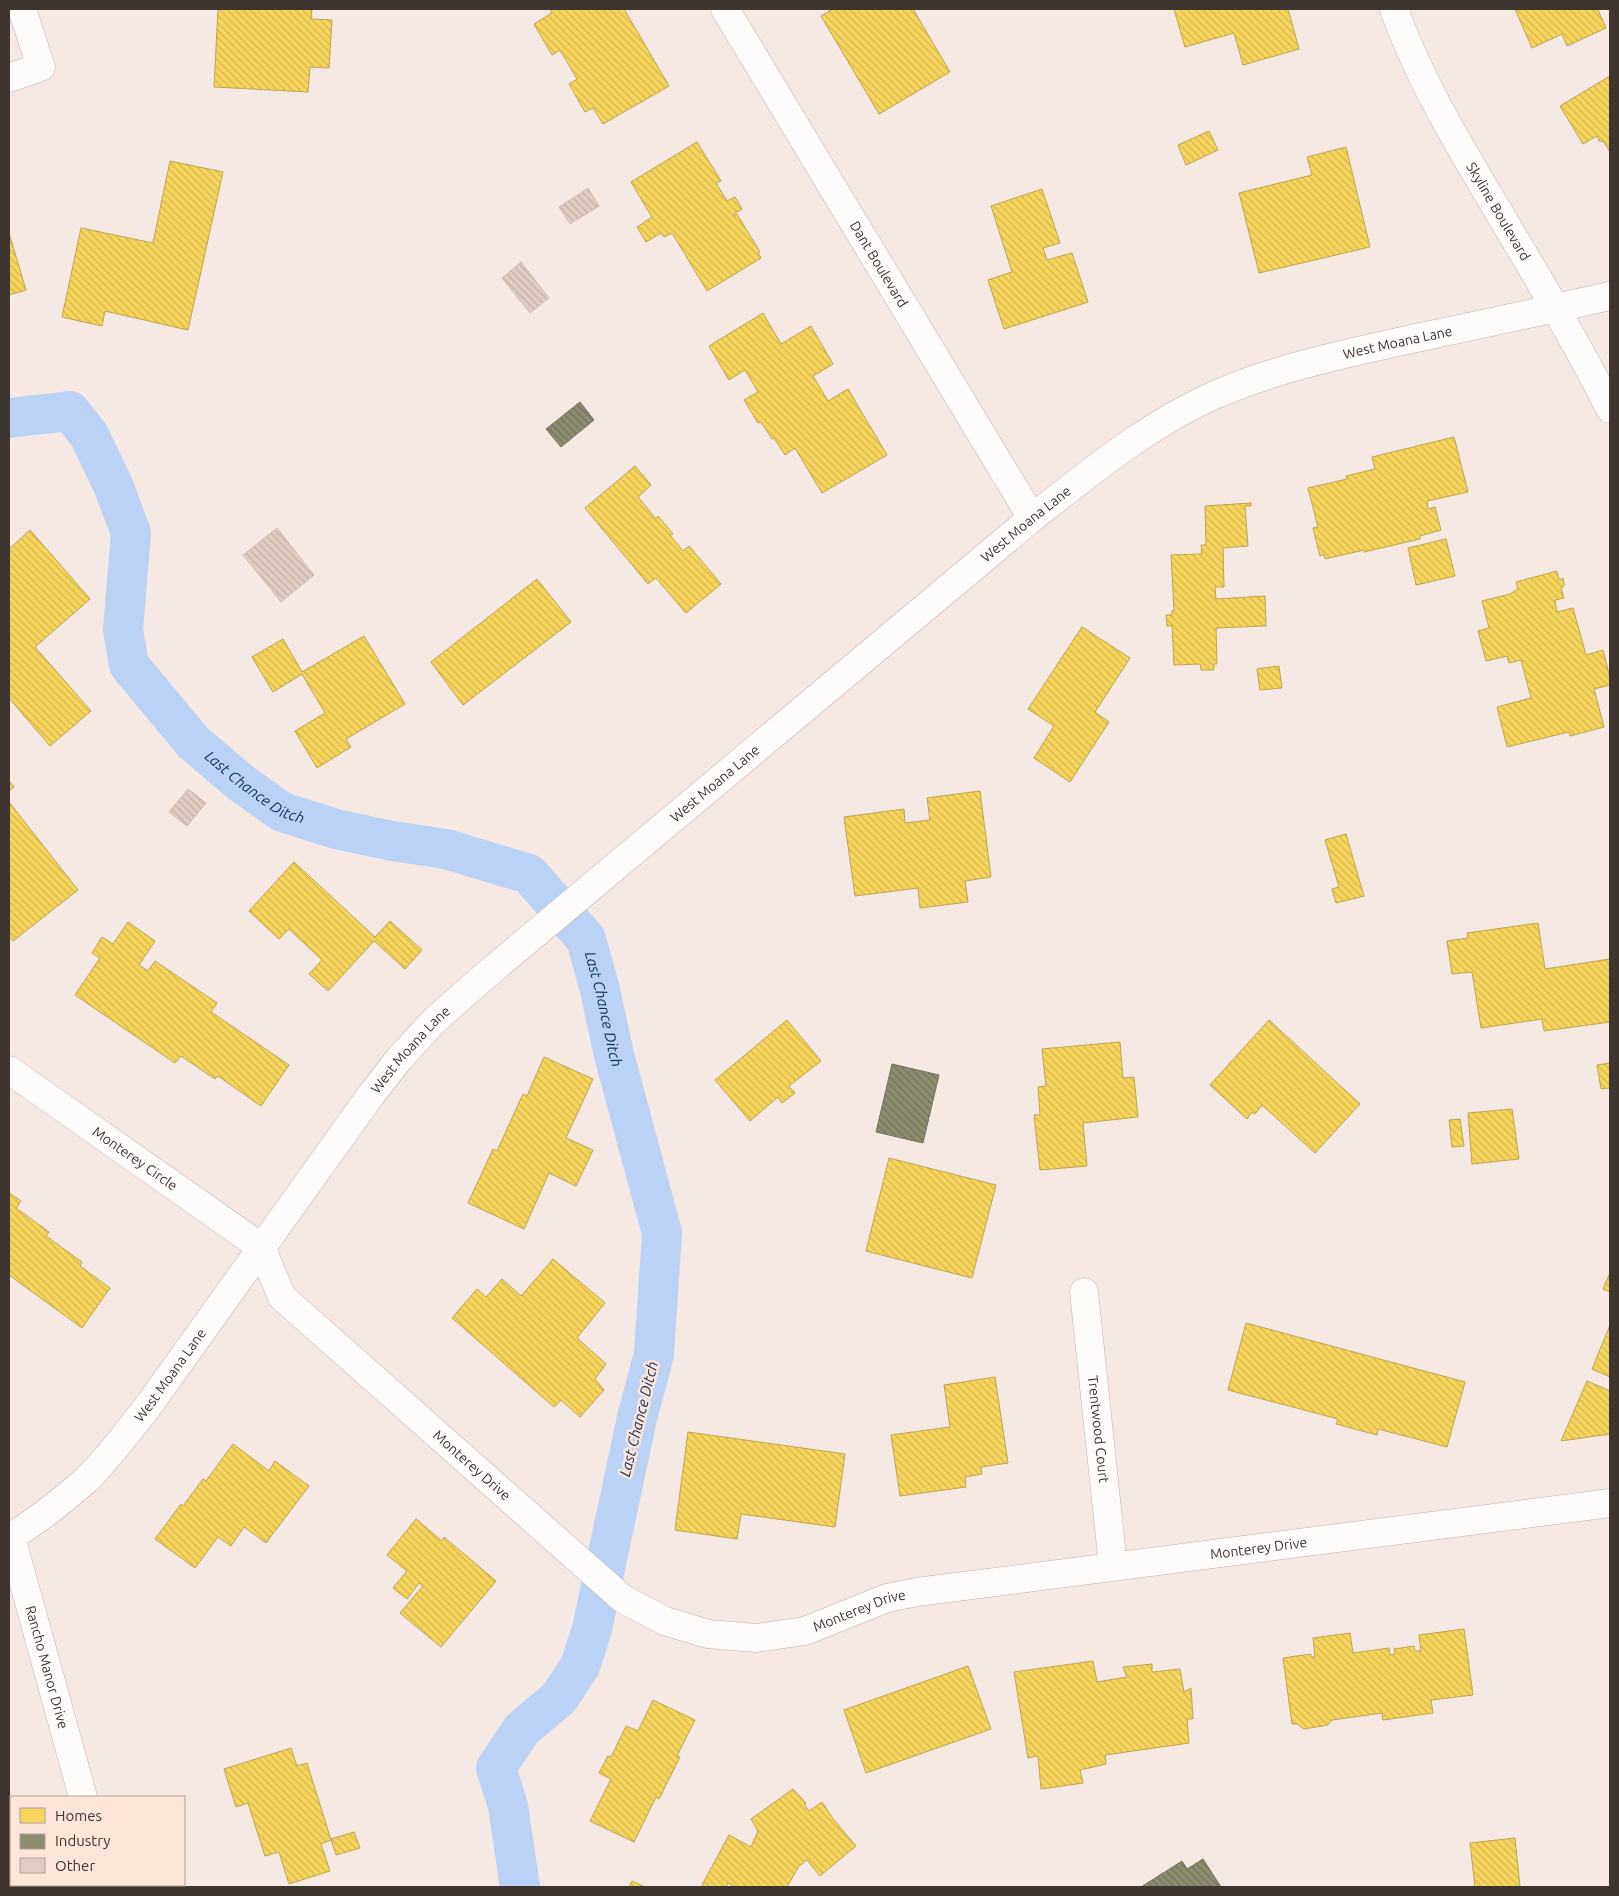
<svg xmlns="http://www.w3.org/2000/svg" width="1619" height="1896" font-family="Ubuntu,sans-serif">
  <defs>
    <pattern id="homes-back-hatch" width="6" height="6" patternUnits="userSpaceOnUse" patternTransform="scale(1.25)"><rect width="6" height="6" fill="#f6d55c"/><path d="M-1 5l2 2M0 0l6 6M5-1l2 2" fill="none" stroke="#d4b750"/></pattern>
    <pattern id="industry-back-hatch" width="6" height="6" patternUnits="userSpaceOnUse" patternTransform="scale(1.25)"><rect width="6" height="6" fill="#8c8c6e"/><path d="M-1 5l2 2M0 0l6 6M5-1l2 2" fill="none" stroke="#74735b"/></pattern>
    <pattern id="building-back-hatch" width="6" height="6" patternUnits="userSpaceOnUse" patternTransform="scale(1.25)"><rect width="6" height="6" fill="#e1ccc2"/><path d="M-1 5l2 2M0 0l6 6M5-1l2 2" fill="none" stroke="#c2b0a7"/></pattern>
  </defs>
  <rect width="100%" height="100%" fill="#f6e8e2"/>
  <g fill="url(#homes-back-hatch)" stroke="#bfa54f">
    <polygon points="218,9 312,9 311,19 332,20 329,68 310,67 308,92 214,87"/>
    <polygon points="550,9 624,9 669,86 603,124 593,108 585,112 569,84 577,79 560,50 552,55 534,24 552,13"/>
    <polygon points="833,9 913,9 950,72 879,114 821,16"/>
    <polygon points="1174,9 1288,9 1299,49 1243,65 1234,33 1185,47"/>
    <polygon points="1515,9 1601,9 1598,10 1606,28 1567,46 1562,34 1532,48"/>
    <polygon points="1610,76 1610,152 1603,141 1600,142 1597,136 1583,144 1560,106"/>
    <polygon points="1209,131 1218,150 1186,165 1178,145"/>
    <polygon points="697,142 721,181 716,183 727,201 735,197 742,209 734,214 735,216 737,214 760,252 758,253 761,258 707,291 672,233 664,237 661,233 646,242 637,227 652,217 631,182"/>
    <polygon points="1346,147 1370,247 1259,273 1239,193 1312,175 1307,157"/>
    <polygon points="170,161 223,172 188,330 105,311 102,326 62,317 81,228 153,243"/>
    <polygon points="1042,189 1060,243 1043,248 1047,260 1072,253 1088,302 1004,329 988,280 1012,272 991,206"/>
    <polygon points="9,233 26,290 9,295"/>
    <polygon points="763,313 781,344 811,326 833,364 813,376 828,401 848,389 887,455 822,493 795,448 785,455 774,438 772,439 761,422 758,423 744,400 758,392 745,370 729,380 709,346"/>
    <polygon points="1454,437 1468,492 1427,501 1428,509 1435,507 1441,530 1420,536 1420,539 1364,552 1364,550 1325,559 1324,554 1320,556 1313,528 1318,527 1308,488 1347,479 1346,476 1375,469 1372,457"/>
    <polygon points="635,466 651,485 638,497 656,519 658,516 673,534 670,535 683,551 689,546 721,584 686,613 656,578 648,584 585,508"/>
    <polygon points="1251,503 1251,506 1245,506 1248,546 1223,548 1224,587 1215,587 1216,599 1265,596 1266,626 1216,628 1217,664 1214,664 1214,670 1201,670 1200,664 1174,665 1172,626 1167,626 1166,615 1172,615 1172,611 1174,610 1171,555 1202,554 1201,545 1206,545 1205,506"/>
    <polygon points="30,530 90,599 35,647 91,711 50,746 9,698 9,549"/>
    <polygon points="1446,539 1455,576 1416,585 1408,548"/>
    <polygon points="1557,571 1559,580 1563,578 1564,586 1561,588 1564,598 1555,600 1557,612 1573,608 1586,655 1603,650 1610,678 1610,685 1594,689 1604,727 1570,736 1569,732 1507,747 1497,707 1531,698 1521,660 1509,663 1507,656 1486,661 1478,631 1489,628 1482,601 1510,594 1518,589 1516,582"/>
    <polygon points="537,579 571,622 463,705 431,662"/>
    <polygon points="1082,627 1130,658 1095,712 1109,722 1070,782 1034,758 1054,726 1028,709"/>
    <polygon points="364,636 405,704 346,739 351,747 317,768 295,731 325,713 302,674 273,692 252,657 283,639 302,672"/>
    <polygon points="1279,666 1282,688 1260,690 1257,669"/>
    <polygon points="9,781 14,787 9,791"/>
    <polygon points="980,791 991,877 965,881 968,902 920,908 918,888 855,896 844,817 904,809 905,823 930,820 927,798"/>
    <polygon points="9,802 78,890 13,941 9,936"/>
    <polygon points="1346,834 1364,896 1336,903 1332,889 1339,887 1325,840"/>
    <polygon points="294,862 375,937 390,921 422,950 405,969 374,941 328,991 309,974 322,960 289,929 279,939 249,911"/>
    <polygon points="128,922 155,941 139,965 148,971 155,961 217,1003 211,1012 289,1065 261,1106 218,1076 215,1079 181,1056 175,1063 75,995 100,958 92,953 102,937 113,944"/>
    <polygon points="1538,923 1545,969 1610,959 1610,1022 1544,1031 1542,1019 1481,1028 1472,972 1452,974 1447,941 1468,938 1467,933"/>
    <polygon points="787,1020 821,1061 789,1086 795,1093 782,1103 778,1097 750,1121 715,1080"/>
    <polygon points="1269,1020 1360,1104 1315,1153 1262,1105 1255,1114 1252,1112 1247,1119 1210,1085"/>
    <polygon points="1120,1042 1123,1078 1134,1077 1138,1117 1083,1123 1087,1166 1040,1170 1034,1115 1040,1115 1038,1087 1046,1086 1042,1049"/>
    <polygon points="544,1057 593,1079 566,1138 593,1150 576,1186 549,1173 524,1229 468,1203 493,1149 497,1151 523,1094 527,1096"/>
    <polygon points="1610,1063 1610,1088 1601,1089 1597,1065"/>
    <polygon points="1512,1109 1519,1159 1472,1164 1468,1113"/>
    <polygon points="1460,1119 1464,1146 1452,1147 1449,1120"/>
    <polygon points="889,1158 996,1185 972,1278 866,1251"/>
    <polygon points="9,1193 21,1201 16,1208 49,1232 46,1236 82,1262 80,1266 110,1288 82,1328 9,1275"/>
    <polygon points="553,1259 605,1303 577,1338 606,1364 595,1379 604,1390 580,1417 561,1400 554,1407 452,1318 477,1289 486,1297 502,1279 521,1296"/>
    <polygon points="1610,1273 1610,1292 1603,1289"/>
    <polygon points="1246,1323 1465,1382 1447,1447 1378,1429 1377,1435 1336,1424 1338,1419 1228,1390"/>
    <polygon points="1610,1325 1610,1377 1592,1369"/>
    <polygon points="995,1377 1008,1463 981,1467 982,1474 965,1477 966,1487 900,1496 891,1435 950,1427 944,1385"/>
    <polygon points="1587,1381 1610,1391 1610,1434 1561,1441"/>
    <polygon points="688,1432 845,1454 835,1527 741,1514 737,1539 675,1530"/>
    <polygon points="233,1444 269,1471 275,1461 309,1486 266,1543 244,1527 231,1546 218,1537 195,1568 155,1539 181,1504 183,1506 203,1479 206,1481"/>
    <polygon points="416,1519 442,1541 444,1537 496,1581 441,1647 400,1613 423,1586 419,1583 407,1599 393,1588 407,1571 387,1555"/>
    <polygon points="1464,1629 1473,1695 1431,1700 1433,1713 1383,1720 1382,1713 1332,1720 1328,1725 1304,1729 1297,1724 1292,1724 1283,1658 1311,1654 1311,1657 1315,1657 1313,1638 1350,1633 1353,1653 1389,1648 1390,1655 1395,1654 1394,1649 1414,1646 1415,1651 1421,1651 1419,1635"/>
    <polygon points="1093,1661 1097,1682 1127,1677 1123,1667 1152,1664 1152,1672 1180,1669 1184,1692 1191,1688 1193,1719 1187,1719 1189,1743 1105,1755 1106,1764 1080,1770 1083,1783 1041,1789 1038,1756 1028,1758 1014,1672"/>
    <polygon points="968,1666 991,1729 866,1773 844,1710"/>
    <polygon points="653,1700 695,1720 677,1756 680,1757 659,1799 656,1797 634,1842 590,1821 611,1779 599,1773 608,1756 611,1757 626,1726 638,1731"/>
    <polygon points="291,1748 297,1766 307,1763 331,1840 321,1844 330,1871 289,1884 279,1852 265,1856 248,1803 236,1807 224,1769"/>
    <polygon points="793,1789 806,1803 804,1804 809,1811 822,1802 834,1820 856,1846 820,1876 807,1860 799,1866 787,1887 736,1887 728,1883 726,1887 705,1887 702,1885 729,1835 751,1847 758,1831 751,1819"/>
    <polygon points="354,1832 360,1848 336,1855 331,1839"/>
    <polygon points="1515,1838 1520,1887 1475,1887 1470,1843"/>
    <polygon points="632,1881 645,1887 629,1887"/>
  </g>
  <g fill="url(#industry-back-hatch)" stroke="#75725b">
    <polygon points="580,402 594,420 561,447 546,429"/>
    <polygon points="892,1064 939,1075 923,1143 876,1132"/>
    <polygon points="1203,1859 1221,1887 1141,1887 1182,1861 1187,1869"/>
  </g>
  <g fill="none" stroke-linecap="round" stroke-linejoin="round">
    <path stroke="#bad2f5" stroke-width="40" id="s1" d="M9,418l61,-7 19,24 24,50 18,48 -8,97 6,35 64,77 47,40 42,30 54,17 56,12 54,8 83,25 57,65 14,51 14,65 48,178 -8,121 -17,64 -45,211 -12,37 -21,32 -37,31 -26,39 12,38 12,81"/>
  </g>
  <g fill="url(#building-back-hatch)" stroke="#cbc0bc">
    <polygon points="588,188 599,206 570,224 559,207"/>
    <polygon points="521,262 549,298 530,313 502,278"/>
    <polygon points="277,528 314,575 281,602 243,555"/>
    <polygon points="188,789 206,803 187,826 169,812"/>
  </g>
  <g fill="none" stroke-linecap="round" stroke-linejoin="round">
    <g stroke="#beb3ae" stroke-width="29">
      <g id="minor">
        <path id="s2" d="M725,9l307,509"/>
        <path id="s3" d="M1394,9c23,65 59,126 94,185 42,71 85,141 122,215"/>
        <polyline points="9,78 41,67 22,9"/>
        <path id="s4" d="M9,1070l252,177 21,50 341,302 42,22 43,13 48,4 49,-7 82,-33 30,-6 693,-89"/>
        <path id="s5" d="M1084,1292l29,274"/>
        <path id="s6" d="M11,1537l72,260"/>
        <path id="s7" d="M9,1538c27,-16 53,-37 77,-58 22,-21 41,-48 60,-71l225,-314 28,-36 35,-38 52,-46 546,-457c59,-46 116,-94 185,-124 65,-28 136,-42 204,-57 63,-13 126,-27 189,-41"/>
        <polyline points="108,1885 108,1887"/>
      </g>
    </g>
    <use href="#minor" stroke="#fefcfb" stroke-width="28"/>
  </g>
  <g text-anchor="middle" stroke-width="5" stroke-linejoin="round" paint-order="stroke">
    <g font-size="14" fill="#3e3430" stroke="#fee5da">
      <text dy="5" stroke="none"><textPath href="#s3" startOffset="228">Skyline Boulevard</textPath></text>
      <text dy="5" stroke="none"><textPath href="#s2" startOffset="298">Dant Boulevard</textPath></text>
      <text dy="5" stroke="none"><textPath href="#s7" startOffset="1866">West Moana Lane</textPath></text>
      <text dy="5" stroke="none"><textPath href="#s7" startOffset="1446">West Moana Lane</textPath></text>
      <text dy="5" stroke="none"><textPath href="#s7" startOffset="1041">West Moana Lane</textPath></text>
      <text dy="5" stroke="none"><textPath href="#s7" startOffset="636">West Moana Lane</textPath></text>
      <text dy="5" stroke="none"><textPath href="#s4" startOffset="154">Monterey Circle</textPath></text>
      <text dy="5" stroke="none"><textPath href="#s7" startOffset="231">West Moana Lane</textPath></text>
      <text dy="5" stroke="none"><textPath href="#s5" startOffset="138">Trentwood Court</textPath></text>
      <text dy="5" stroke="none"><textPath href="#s4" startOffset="616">Monterey Drive</textPath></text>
      <text dy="5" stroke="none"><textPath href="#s4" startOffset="1471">Monterey Drive</textPath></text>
      <text dy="5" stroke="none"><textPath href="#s4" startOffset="1066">Monterey Drive</textPath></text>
      <text dy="5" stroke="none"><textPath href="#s6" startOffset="135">Rancho Manor Drive</textPath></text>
    </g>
    <g font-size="15" font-style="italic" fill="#0e2f57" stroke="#fee5da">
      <text dy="5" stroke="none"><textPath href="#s1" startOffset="509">Last Chance Ditch</textPath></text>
      <text dy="5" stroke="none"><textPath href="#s1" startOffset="959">Last Chance Ditch</textPath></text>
      <text transform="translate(639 1419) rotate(-76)" y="5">Last Chance Ditch</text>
    </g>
  </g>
  <rect width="1619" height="1896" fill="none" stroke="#3e3430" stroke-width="20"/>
  <rect x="10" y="1796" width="175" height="90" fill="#fee5da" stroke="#b19e96"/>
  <rect x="20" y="1808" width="25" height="15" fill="#f6d55c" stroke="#b19e96"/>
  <text x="55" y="1821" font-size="15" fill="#3e3430">Homes</text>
  <rect x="20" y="1834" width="25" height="15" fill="#8c8c6e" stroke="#b19e96"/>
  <text x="55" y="1846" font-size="15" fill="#3e3430">Industry</text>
  <rect x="20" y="1858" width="25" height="15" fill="#e1ccc2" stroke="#b19e96"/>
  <text x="55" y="1871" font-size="15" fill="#3e3430">Other</text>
</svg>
